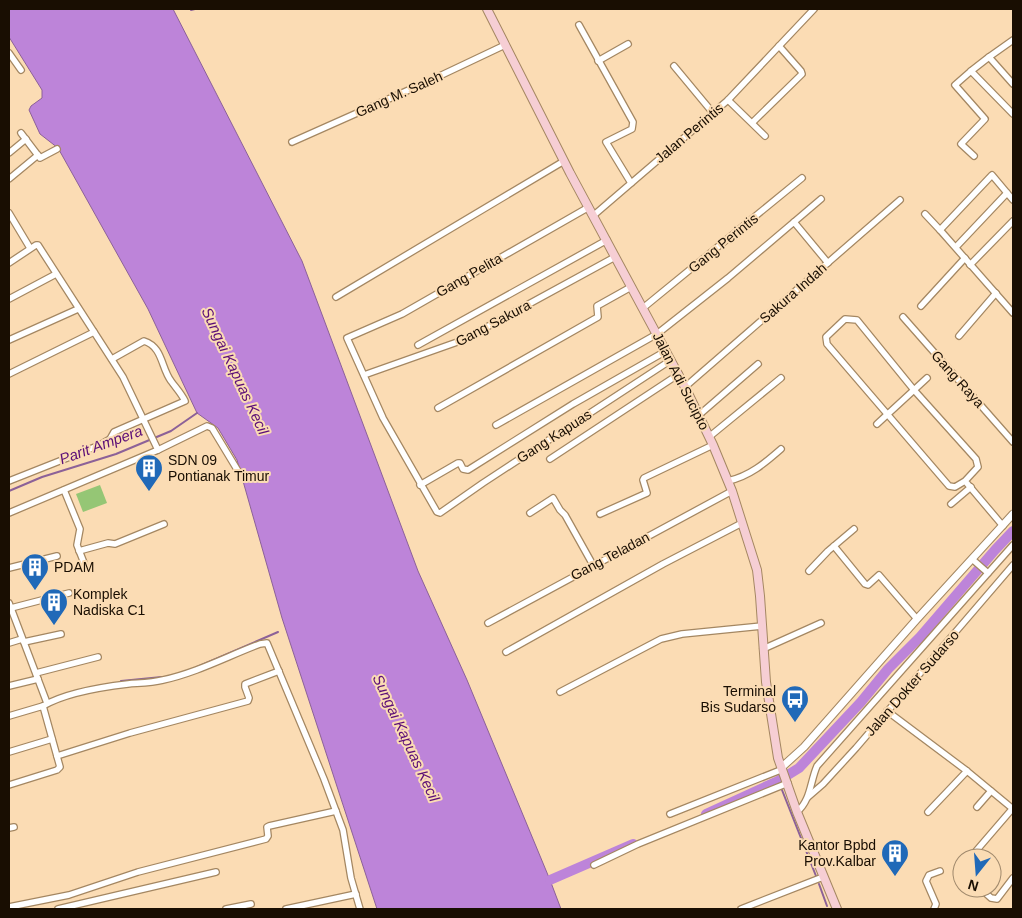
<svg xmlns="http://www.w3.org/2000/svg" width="1022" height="918" font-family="Arial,sans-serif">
  <rect width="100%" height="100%" fill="#fbdcb4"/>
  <polygon fill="#95c675" points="100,485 107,503 83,512 76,494"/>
  <polygon fill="#bd84d9" stroke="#8c6198" points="9,9 173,9 302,261 418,571 467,680 550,880 561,909 377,909 282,618 237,460 218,428 197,413 148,309 58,148 40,134 29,110 31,106 42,98 42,90 9,37"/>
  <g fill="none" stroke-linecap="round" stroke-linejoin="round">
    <g stroke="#8c6198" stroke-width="2">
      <polyline points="191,10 195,9"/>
      <polyline points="9,491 42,477 116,454 171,431 197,413"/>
      <polyline points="197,667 278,632"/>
      <polyline points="121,681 162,677"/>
      <polyline points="778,781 779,782"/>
      <polyline points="782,790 816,876"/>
      <polyline points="819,884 827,906"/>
    </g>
    <g stroke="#bd84d9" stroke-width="10">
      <polyline points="706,814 778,781 799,768 861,702 888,669 920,637 995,550 1013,531"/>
      <polyline points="550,880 633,844"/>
    </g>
    <g stroke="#a48762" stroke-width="8">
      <g id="minor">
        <polyline points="579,25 633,122 632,129 606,142 631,183"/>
        <polyline points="1013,40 989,57 1013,84"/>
        <polyline points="9,53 21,70"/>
        <polyline points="989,57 971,71 1013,114"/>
        <polyline points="598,61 628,44"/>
        <polyline points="674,66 713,113"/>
        <polyline points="971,71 955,85 985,119 961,144 974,156"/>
        <polyline points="728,100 765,136"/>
        <polyline points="753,122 802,74 801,71 779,46 814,9"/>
        <polyline points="21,133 40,158 57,149"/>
        <polyline points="292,142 429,81 505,45"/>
        <polyline points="9,153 26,139"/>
        <polyline points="9,179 38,155"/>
        <polyline points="1013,200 992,175 940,230 1013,313"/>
        <polyline points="589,207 402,314 347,338 383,418 437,512 440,513 483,483 671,360"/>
        <polyline points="9,213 30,248"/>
        <polyline points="925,214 940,230"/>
        <polyline points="594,215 728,100 779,46"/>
        <polyline points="794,222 821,199"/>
        <polyline points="956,247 1007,193"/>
        <polyline points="9,263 36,245 38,245 123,377 158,450"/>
        <polyline points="970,265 1013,221"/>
        <polyline points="336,297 564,161"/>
        <polyline points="9,299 56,274"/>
        <polyline points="921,306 965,258"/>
        <polyline points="643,308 802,178"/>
        <polyline points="903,317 1013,442"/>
        <polyline points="959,336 996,293"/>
        <polyline points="9,340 78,309"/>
        <polyline points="418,345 607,240"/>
        <polyline points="9,374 94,332"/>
        <polyline points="364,375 463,340 615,257"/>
        <polyline points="685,387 900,200"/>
        <polyline points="438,408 598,317 597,306 631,287"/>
        <polyline points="699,415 758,364"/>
        <polyline points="877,424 927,378"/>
        <polyline points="496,425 657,334 728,278 794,222 828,263"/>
        <polyline points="709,437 781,378"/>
        <polyline points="550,459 679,374"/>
        <path d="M9,481l91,-36 10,-6 4,-7 71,-31c-4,-8 -9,-13 -14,-20 -10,-13 -8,-34 -27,-40l-32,18"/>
        <path d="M728,481c22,-5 37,-18 53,-32"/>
        <polyline points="965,481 978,467 976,459 914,390 857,320 845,319 826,337 827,344 949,486 955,487 965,481 1003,526"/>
        <polyline points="420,485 458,463 460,463 463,469 468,470 573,404 666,351"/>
        <polyline points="64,490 80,529 77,545 84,563"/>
        <polyline points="951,504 971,487"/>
        <polyline points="9,513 158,450 207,426 212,428 238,471"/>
        <polyline points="530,513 553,498 560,510 565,515 593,565"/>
        <polyline points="600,514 647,493 643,480 644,478 713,445"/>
        <polyline points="834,546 865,584 868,585 879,575 917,619"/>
        <polyline points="79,551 108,543 115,544 164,524"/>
        <polyline points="972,559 988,573"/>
        <polyline points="9,568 57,556"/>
        <polyline points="809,571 828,551 854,529"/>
        <polyline points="9,603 47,703"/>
        <polyline points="11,608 69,593"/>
        <polyline points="488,623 732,491"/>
        <polyline points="24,642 61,634"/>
        <polyline points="9,643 22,639"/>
        <polyline points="763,649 821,623"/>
        <polyline points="506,652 663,564 742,523"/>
        <polyline points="36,673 98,657"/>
        <polyline points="9,686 38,679"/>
        <polyline points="560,692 661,639 682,634 762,626"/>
        <path d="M43,706c22,-13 59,-19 85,-22 11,-1 23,-1 35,-4 33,-7 65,-24 97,-36l7,-1 57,136 19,51 8,48 9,31"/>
        <polyline points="887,711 967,771 1013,809"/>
        <polyline points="9,716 43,706 60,767 57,770 9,785"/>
        <polyline points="9,752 52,739"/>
        <polyline points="57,756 130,733 248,701 249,698 245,687 245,684 279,671"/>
        <polyline points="808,797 823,784 856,748 1013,565"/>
        <polyline points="977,807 991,791"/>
        <path d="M797,812c14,-12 13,-30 20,-46l196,-221"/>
        <polyline points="928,812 967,771"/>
        <polyline points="670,814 783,769"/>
        <polyline points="9,828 14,827"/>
        <polyline points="970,858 1013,808"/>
        <polyline points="594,865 638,844 788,783"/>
        <polyline points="962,867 960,868 962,870"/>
        <polyline points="980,888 991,898 997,899 1013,878"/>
        <polyline points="9,907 69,895 138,872 266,839 268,836 267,827 269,826 336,811"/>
        <polyline points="58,909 216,872"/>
        <polyline points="226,909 251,904"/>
        <polyline points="286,909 356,894"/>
        <polyline points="741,909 823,877"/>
        <polyline points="934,909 936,904 926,881 929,875 940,871"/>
      </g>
    </g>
    <g stroke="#a48762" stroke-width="9">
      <polyline id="tertiary" points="782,767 804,747 917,619 1013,514"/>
    </g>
    <g stroke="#a48762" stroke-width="10">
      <polyline id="secondary" points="487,9 570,173 685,387 713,445 732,491 757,570 760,596 766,682 778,758 797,812 837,909"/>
    </g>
    <use href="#minor" stroke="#fff" stroke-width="5.5"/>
    <use href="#tertiary" stroke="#fff" stroke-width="7"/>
    <use href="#secondary" stroke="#f6ced4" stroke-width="8"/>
  </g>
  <defs>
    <g id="building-pin" transform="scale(1.4375)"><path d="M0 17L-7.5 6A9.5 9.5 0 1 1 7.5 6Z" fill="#2069b8" stroke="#fbdcb4"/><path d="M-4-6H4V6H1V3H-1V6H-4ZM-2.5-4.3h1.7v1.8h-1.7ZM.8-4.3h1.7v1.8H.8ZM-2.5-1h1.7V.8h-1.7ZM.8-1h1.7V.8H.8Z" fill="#fff"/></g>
    <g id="bus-pin" transform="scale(1.4375)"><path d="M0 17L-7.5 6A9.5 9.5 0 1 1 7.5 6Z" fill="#2069b8" stroke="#fbdcb4"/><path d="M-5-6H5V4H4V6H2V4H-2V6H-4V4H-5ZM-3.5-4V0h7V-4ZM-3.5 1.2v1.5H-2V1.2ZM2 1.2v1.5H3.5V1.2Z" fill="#fff"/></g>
  </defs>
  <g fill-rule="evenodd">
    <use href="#building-pin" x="149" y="468"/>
    <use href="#building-pin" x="35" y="567"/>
    <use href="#building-pin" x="54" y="602"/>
    <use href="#bus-pin" x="795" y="699"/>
    <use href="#building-pin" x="895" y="853"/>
  </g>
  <g text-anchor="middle" stroke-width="4" stroke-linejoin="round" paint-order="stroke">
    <g font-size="14" fill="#190e02" stroke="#fbdcb4">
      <text transform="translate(399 94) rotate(-24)" y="5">Gang M. Saleh</text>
      <text transform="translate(689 133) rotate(-40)" y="5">Jalan Perintis</text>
      <text transform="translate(723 243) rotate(-39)" y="5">Gang Perintis</text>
      <text transform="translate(469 275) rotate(-30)" y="5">Gang Pelita</text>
      <text transform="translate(793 293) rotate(-41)" y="5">Sakura Indah</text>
      <text transform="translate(493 323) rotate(-28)" y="5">Gang Sakura</text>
      <text transform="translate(958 379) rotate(48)" y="5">Gang Raya</text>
      <text transform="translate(681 381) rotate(63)" y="5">Jalan Adi Sucipto</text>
      <text transform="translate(554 436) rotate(-33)" y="5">Gang Kapuas</text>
      <text transform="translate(610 556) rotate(-28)" y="5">Gang Teladan</text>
      <text transform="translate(912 683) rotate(-49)" y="5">Jalan Dokter Sudarso</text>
    </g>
    <g font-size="14" fill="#190e02" stroke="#fbdcb4" text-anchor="start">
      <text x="168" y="465">SDN 09<tspan x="168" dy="16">Pontianak Timur</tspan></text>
      <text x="54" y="572">PDAM</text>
      <text x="73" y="599">Komplek<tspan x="73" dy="16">Nadiska C1</tspan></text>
      <text x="776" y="696" text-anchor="end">Terminal<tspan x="776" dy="16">Bis Sudarso</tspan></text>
      <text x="876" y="850" text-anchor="end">Kantor Bpbd<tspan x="876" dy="16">Prov.Kalbar</tspan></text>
    </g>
    <g font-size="15" font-style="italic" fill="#5b0e77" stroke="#fbdcb4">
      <text transform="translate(235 371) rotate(65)" y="5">Sungai Kapuas Kecil</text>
      <text transform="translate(101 445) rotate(-20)" y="5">Parit Ampera</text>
      <text transform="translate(406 738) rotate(65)" y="5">Sungai Kapuas Kecil</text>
    </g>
  </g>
  <rect width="1022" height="918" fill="none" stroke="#190e02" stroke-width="20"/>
  <g transform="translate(977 873) rotate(197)"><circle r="24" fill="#fbdcb4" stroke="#a18a6d"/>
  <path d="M0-4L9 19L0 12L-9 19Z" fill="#2069b8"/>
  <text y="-8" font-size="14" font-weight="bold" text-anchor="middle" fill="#190e02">N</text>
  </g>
</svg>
